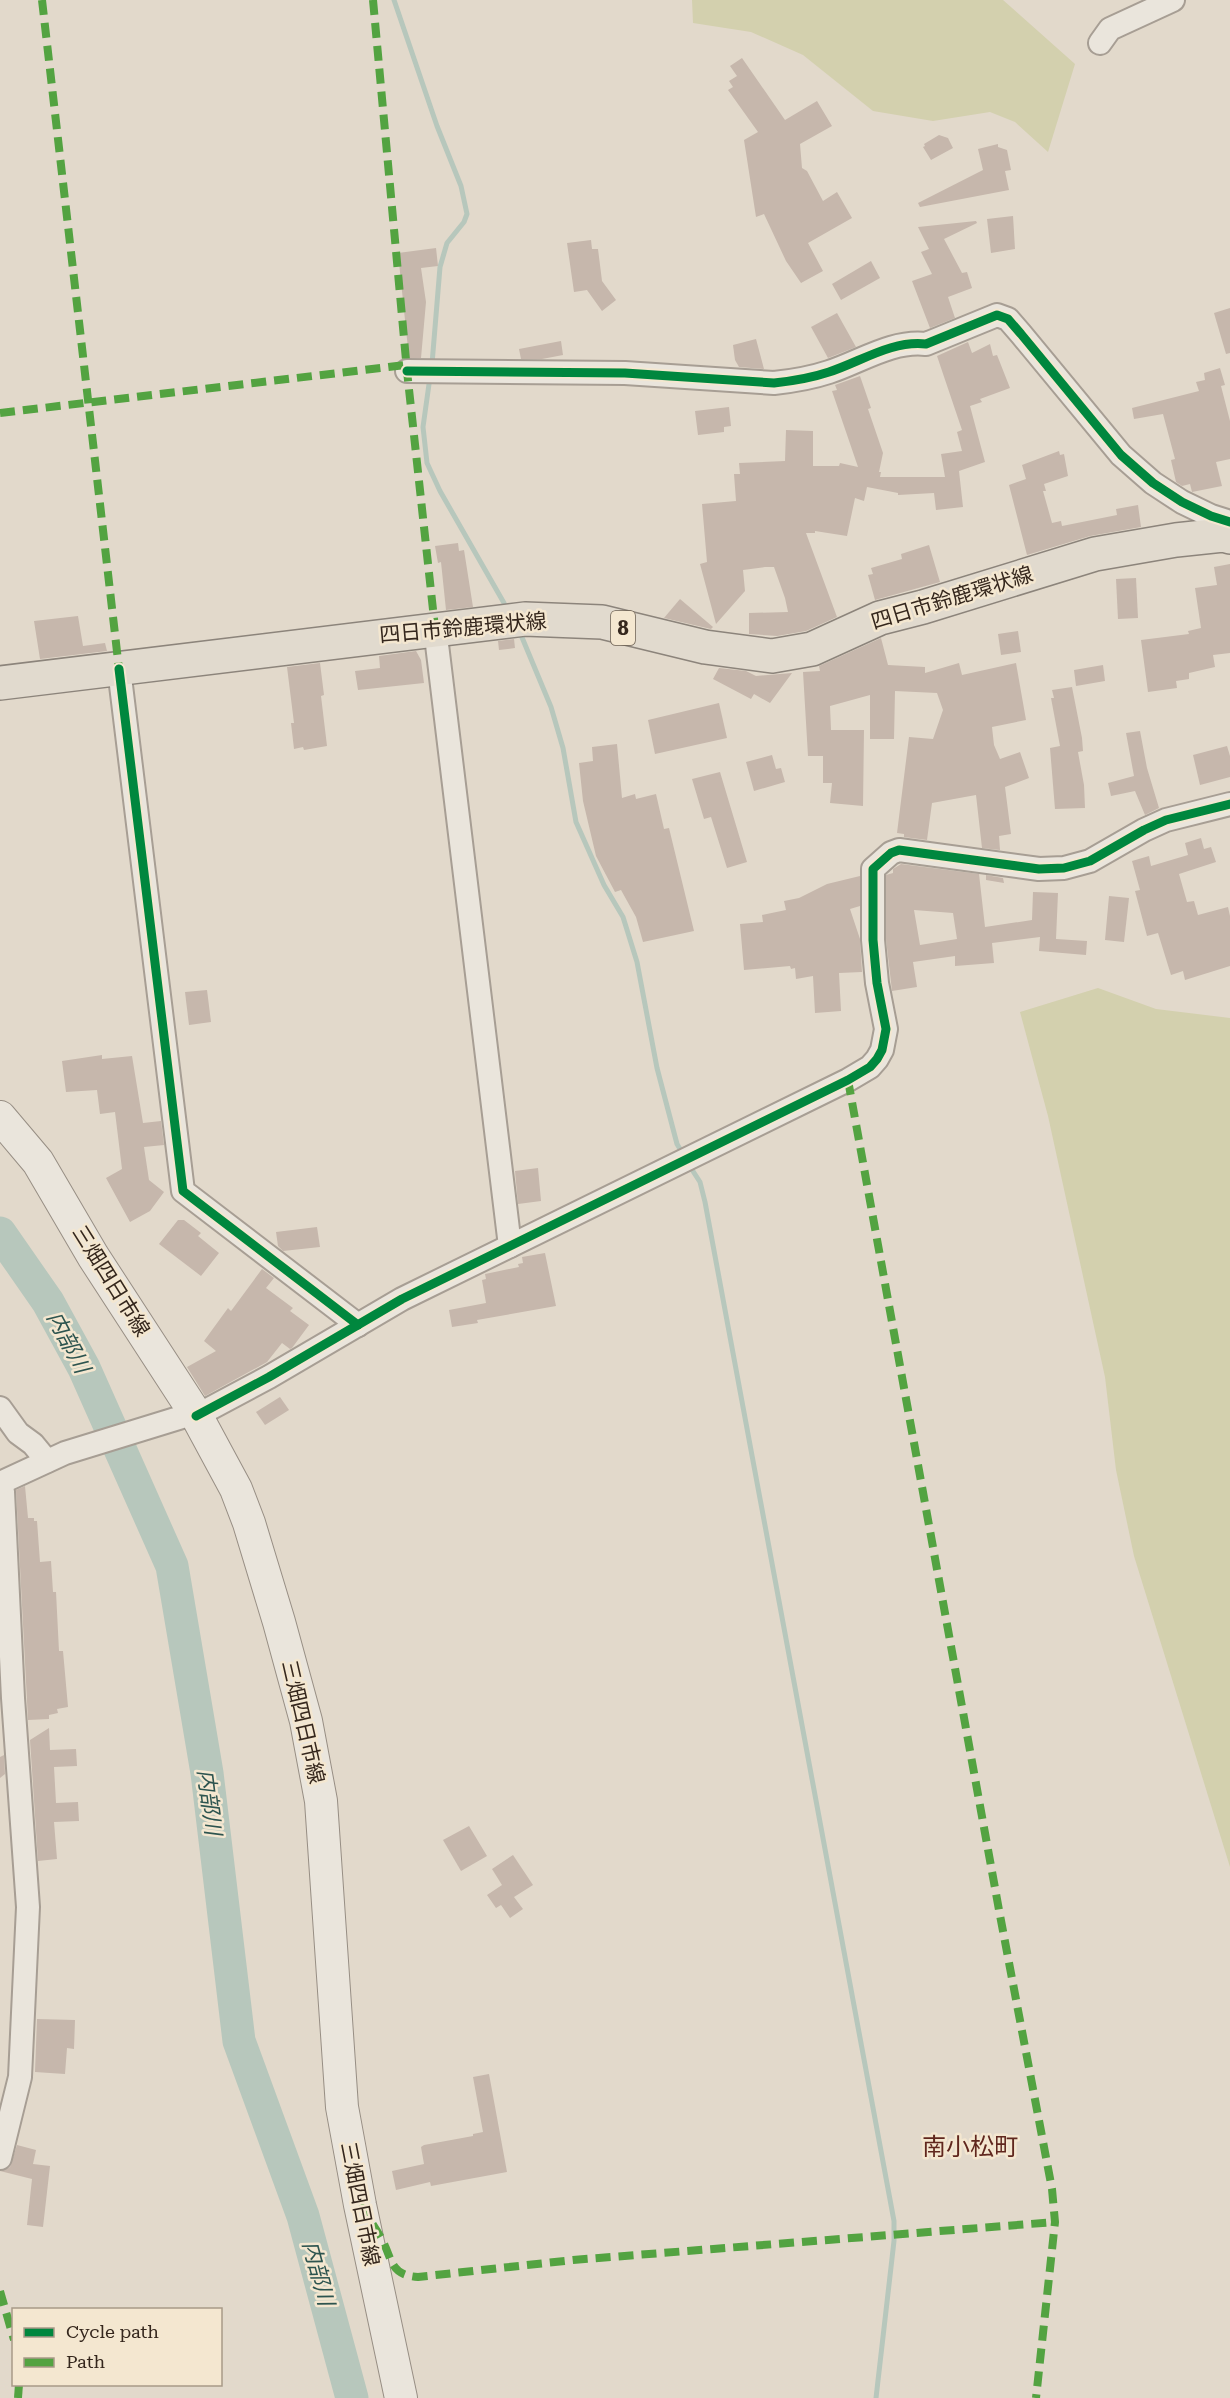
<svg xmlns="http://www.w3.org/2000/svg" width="1230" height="2398" font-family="'Roboto Serif','Noto Sans JP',serif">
  <rect width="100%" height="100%" fill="#e2d9cb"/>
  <g fill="#d3d0ae">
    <polygon points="692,0 1003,0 1075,64 1048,152 1015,122 990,112 933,121 873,111 803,55 751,32 693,23"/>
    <polygon points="1098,988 1156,1009 1230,1018 1230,1867 1134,1556 1116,1470 1105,1377 1048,1116 1020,1012"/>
  </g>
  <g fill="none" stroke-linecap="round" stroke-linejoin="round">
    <g stroke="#b7c7bc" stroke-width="5">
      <polyline points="394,0 437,126 461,186 467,214 464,222 447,243 440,267 432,364"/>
      <polyline points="430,377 423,427 427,463 440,491 504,603"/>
      <polyline points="521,635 551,707 563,748 576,822 604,885 623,917 637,962 657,1068 677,1144 683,1154"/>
      <polyline points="689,1165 700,1182 705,1202 894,2221 894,2241 876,2398"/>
    </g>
    <polyline stroke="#b7c7bc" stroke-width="33" points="0,1233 48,1302 84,1368 172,1566 207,1773 239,2041 303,2216 352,2398"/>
  </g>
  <g fill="#c6b7ac" fill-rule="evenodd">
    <polygon points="742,58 785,120 817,101 832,126 800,144 802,168 807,171 823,201 837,192 852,218 808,243 823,271 801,283 786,261 764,214 756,217 744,140 758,132 728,90 733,87 729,81 737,76 730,66"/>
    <polygon points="939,135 948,138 953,148 931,160 923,147 925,146 924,144"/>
    <polygon points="998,144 998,147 1007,150 1011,170 1005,171 1009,190 920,207 918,203 983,170 978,149"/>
    <polygon points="1013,216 1015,249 991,253 987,219"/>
    <polygon points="976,221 977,223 944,239 962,273 967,272 972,288 948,297 955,318 930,328 912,281 932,274 921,252 929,249 918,227"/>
    <polygon points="591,240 592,249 598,249 602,281 616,300 602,311 587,290 574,292 567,243"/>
    <polygon points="436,248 438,266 421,268 426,302 421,358 409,358 398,253"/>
    <polygon points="871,261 880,278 841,300 832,284"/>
    <polygon points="1230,308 1230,353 1226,354 1214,313"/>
    <polygon points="837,313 856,347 828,358 811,327"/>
    <polygon points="756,339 764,369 739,367 735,360 733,345"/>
    <polygon points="561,341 563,355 542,359 521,359 519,349"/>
    <polygon points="968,342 972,353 990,344 993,356 997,355 1010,388 980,399 982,402 970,406 985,462 959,471 963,507 936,510 934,493 898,495 898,493 867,487 864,501 855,498 847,536 815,531 815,533 806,533 837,617 806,631 777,636 749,634 749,613 788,612 785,598 774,567 765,567 743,570 745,591 716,624 700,564 707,562 702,504 736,501 734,474 740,474 739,463 785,461 786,430 813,431 813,466 839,466 840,463 858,467 832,391 837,390 835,385 860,376 871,408 868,409 883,453 879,472 881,472 880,477 945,477 941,454 962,451 957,432 962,430 937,356"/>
    <polygon points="1220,368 1225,385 1221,386 1230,421 1230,459 1216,462 1222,486 1192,492 1190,484 1182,486 1176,482 1171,460 1175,459 1163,414 1134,419 1132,408 1199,391 1196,382 1205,380 1204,373"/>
    <polygon points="729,407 731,426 724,427 724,432 698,435 695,411"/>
    <polygon points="1059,451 1060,455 1064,454 1068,476 1044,484 1046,491 1043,491 1052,523 1061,521 1062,526 1117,515 1116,509 1138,505 1141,527 1090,536 1027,555 1009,485 1026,479 1022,465"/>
    <polygon points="458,543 459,551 464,550 473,607 446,610 441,562 438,563 435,546"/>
    <polygon points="929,545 940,582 875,600 868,575 873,574 871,568 902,559 901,554"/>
    <polygon points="1230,564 1230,653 1213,655 1215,667 1189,673 1189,679 1176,681 1177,688 1148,692 1141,640 1189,634 1188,631 1201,628 1195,588 1217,585 1214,567"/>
    <polygon points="1136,578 1138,618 1118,619 1116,579"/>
    <polygon points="680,599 713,627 711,629 664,618"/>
    <polygon points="78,616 83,646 105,643 107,651 40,659 34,621"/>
    <polygon points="1018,631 1021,652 1001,655 998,634"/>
    <polygon points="881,638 888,665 925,667 925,673 959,663 962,675 1016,663 1026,720 992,727 994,745 1000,759 1020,752 1029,778 1005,787 1011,834 999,836 1000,850 982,848 976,795 932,803 927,840 904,837 904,834 897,833 909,737 933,739 943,710 937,693 895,691 894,739 870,739 870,695 830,706 831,730 864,730 863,806 830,803 832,783 823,783 823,756 808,756 803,672 820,671 819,666"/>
    <polygon points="514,639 515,648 499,650 498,641"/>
    <polygon points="416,651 421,660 424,683 358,690 355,671 380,668 379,656"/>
    <polygon points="320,663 324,695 321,696 327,746 304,750 303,747 294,749 291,723 294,723 287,667"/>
    <polygon points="1103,665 1105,681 1076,686 1074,670"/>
    <polygon points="719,668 746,671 756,676 792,673 770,703 754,694 751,699 713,679"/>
    <polygon points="1072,687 1082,738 1083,751 1078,752 1084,785 1085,808 1055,809 1050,748 1060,746 1051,698 1054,698 1052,690"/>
    <polygon points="719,703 727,738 655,754 648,720"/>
    <polygon points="1140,731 1147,768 1159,808 1145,815 1135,791 1111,796 1108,783 1134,776 1126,733"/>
    <polygon points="617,744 622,798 635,794 636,799 656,794 664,829 669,828 694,931 643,942 636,917 621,890 615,892 596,856 583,801 579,763 593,761 592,747"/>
    <polygon points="1227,746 1230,756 1230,777 1200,785 1193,755"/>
    <polygon points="772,755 776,769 781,768 785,782 754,791 746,762"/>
    <polygon points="720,772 747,862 727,868 711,817 704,819 692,779"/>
    <polygon points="1201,838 1204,849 1211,847 1216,862 1179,874 1187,902 1194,901 1198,915 1228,907 1230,916 1230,966 1185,980 1183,971 1171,975 1158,933 1147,936 1135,891 1140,890 1132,861 1149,856 1151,866 1188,855 1185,843"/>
    <path d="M901,864l78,10 6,53 47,-7 1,-28 25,1 -2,46 31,2 -1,14 -47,-4 1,-14 -48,6 2,20 -39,3v-10l-42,6 4,25 -25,4 -6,-52v-64l7,-2v-4zM914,910l39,3 4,26 -37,6z"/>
    <polygon points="986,875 1003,878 1004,883 986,880"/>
    <polygon points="860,876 860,906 850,909 860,939 862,972 839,973 841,1011 815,1013 813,976 796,979 795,968 791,969 790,966 744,970 740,924 763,922 762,915 786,910 784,901 799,898 827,884"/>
    <polygon points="1109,896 1129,898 1124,942 1105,940"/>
    <polygon points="207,990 211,1022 189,1025 185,992"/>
    <polygon points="102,1055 102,1059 132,1056 143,1123 161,1121 164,1145 144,1147 149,1180 164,1192 150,1211 130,1222 106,1178 122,1169 115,1112 100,1114 97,1090 66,1092 62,1061"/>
    <polygon points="538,1168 541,1201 518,1204 515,1171"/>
    <polygon points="178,1220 184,1220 201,1233 198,1236 219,1253 201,1276 159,1244"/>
    <polygon points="317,1227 320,1247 283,1251 278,1246 276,1232"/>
    <polygon points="545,1253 556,1306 477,1320 478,1323 452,1327 449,1310 486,1303 482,1280 486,1279 485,1274 519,1267 518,1264 523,1263 522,1257"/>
    <polygon points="262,1269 274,1278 266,1288 293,1308 290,1311 309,1325 292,1348 290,1349 282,1343 267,1362 205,1396 187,1367 216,1351 204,1341 228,1308 231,1311"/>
    <polygon points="280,1397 289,1410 265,1425 256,1412"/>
    <polygon points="25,1486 28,1518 34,1518 34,1521 37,1521 40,1562 51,1561 53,1592 56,1592 59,1651 63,1651 68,1707 57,1709 58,1713 49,1715 49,1719 28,1720 16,1490"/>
    <polygon points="49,1728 50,1750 76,1749 77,1766 54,1767 56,1803 78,1802 79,1821 54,1822 57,1859 38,1861 30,1740"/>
    <polygon points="4,1755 5,1774 0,1778 0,1757"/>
    <polygon points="469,1826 487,1856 461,1871 443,1840"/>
    <polygon points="513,1855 533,1885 514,1897 523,1909 510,1918 501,1905 496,1908 487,1895 502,1885 492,1869"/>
    <polygon points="37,2019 75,2020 74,2049 67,2048 65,2074 35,2072"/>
    <polygon points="489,2074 507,2172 431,2186 430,2182 396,2190 392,2171 424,2164 421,2147 424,2145 473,2136 473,2134 483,2132 473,2077"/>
    <polygon points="17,2145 36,2150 33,2164 50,2166 43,2227 27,2225 32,2179 0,2171 10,2167"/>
  </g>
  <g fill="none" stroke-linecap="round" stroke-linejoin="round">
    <g stroke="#a79e94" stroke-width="26">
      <g id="street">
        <polyline points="1100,43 1110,29 1173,0"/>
        <path d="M407,371l218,2 149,10c19,-2 37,-5 55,-11 31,-10 63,-32 97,-28l71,-29 11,4 13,15 100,121 32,28 29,19 29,14 19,6"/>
        <polyline points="435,628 510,1246"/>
        <polyline points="119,669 183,1191 358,1325"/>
        <polyline points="0,1408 18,1433 33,1444 47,1461"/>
        <polyline points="196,1416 269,1377 402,1299 848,1080 870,1067 877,1059 882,1050 886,1029 877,983 873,940 873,869 891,853 899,850 1039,869 1064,868 1090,861 1144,830 1166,820 1230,804"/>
        <polyline points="0,1483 3,1492 13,1698 28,1907 20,2077 0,2158"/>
        <polyline points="0,1483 65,1453 195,1413"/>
      </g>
    </g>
    <g stroke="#978e84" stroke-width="34">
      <polyline id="secondary" points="0,1117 38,1162 93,1256 195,1413 236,1489 249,1523 279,1622 306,1721 321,1801 342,2107 360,2205 401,2398"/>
    </g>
    <g stroke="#8c847b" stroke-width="36">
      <polyline id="primary" points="0,683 525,619 602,622 705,647 772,656 812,649 880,618 923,607 1095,554 1176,540 1223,535 1230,537"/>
    </g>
    <use href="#street" stroke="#eae5dc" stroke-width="22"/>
    <use href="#secondary" stroke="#eae5dc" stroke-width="32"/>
    <use href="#primary" stroke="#e1dace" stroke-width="33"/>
    <g stroke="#53a341" stroke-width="8" stroke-dasharray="15 8" stroke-linecap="butt">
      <polyline points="42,0 119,669"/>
      <polyline points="373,0 407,371 435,628"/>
      <polyline points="0,413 406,365"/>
      <polyline points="848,1080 999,1910 1052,2189 1055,2222 1036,2398"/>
      <path d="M360,2205c7,11 15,22 21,33 12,21 8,37 37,39l155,-17 482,-38"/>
      <polyline points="0,2291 14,2340"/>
      <polyline points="18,2398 19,2384"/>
    </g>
    <g stroke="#f4e7d0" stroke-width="13">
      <g id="cycleway">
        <path d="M407,371l218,2 149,10c19,-2 37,-5 55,-11 31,-10 63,-32 97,-28l71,-29 11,4 13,15 100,121 32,28 29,19 29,14 19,6"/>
        <polyline points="119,669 183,1191 358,1325"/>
        <polyline points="196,1416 269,1377 402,1299 848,1080 870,1067 877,1059 882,1050 886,1029 877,983 873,940 873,869 891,853 899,850 1039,869 1064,868 1090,861 1144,830 1166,820 1230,804"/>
      </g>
    </g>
    <use href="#cycleway" stroke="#00873e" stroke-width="9"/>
  </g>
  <g text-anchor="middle" stroke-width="5" stroke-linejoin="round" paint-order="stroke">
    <rect fill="#f4e7d0" stroke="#6e6153" stroke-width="1.5" x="611" y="611" width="24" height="34" rx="4.5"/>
    <g font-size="20" font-weight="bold" fill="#35271d">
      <text x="623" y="635">8</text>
    </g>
    <g font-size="21" fill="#35271d" stroke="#f4e7d0">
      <text transform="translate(952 598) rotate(-17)" y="7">四日市鈴鹿環状線</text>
      <text transform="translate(463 628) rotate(-5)" y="7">四日市鈴鹿環状線</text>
      <text transform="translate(111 1281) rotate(58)" y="7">三畑四日市線</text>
      <text transform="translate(303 1722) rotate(77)" y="7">三畑四日市線</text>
      <text transform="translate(360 2204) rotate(79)" y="7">三畑四日市線</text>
    </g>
    <g font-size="22" font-style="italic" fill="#2d544f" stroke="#f4e7d0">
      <text transform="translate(69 1342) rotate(62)" y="8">内部川</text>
      <text transform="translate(210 1802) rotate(83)" y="8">内部川</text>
      <text transform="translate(319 2273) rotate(75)" y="8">内部川</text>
    </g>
    <g font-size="24" fill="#60271e" stroke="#f4e7d0">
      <text x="970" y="2155">南小松町</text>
    </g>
  </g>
  <rect x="12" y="2308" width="210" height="78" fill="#f4e7d0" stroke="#a89a88" stroke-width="1.5"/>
  <rect x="24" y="2328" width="30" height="9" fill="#00873e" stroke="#a89a88" stroke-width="1.5"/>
  <text x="66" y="2338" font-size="18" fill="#35271d">Cycle path</text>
  <rect x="24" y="2358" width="30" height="9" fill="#53a341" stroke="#a89a88" stroke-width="1.5"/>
  <text x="66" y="2368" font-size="18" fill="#35271d">Path</text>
</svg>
